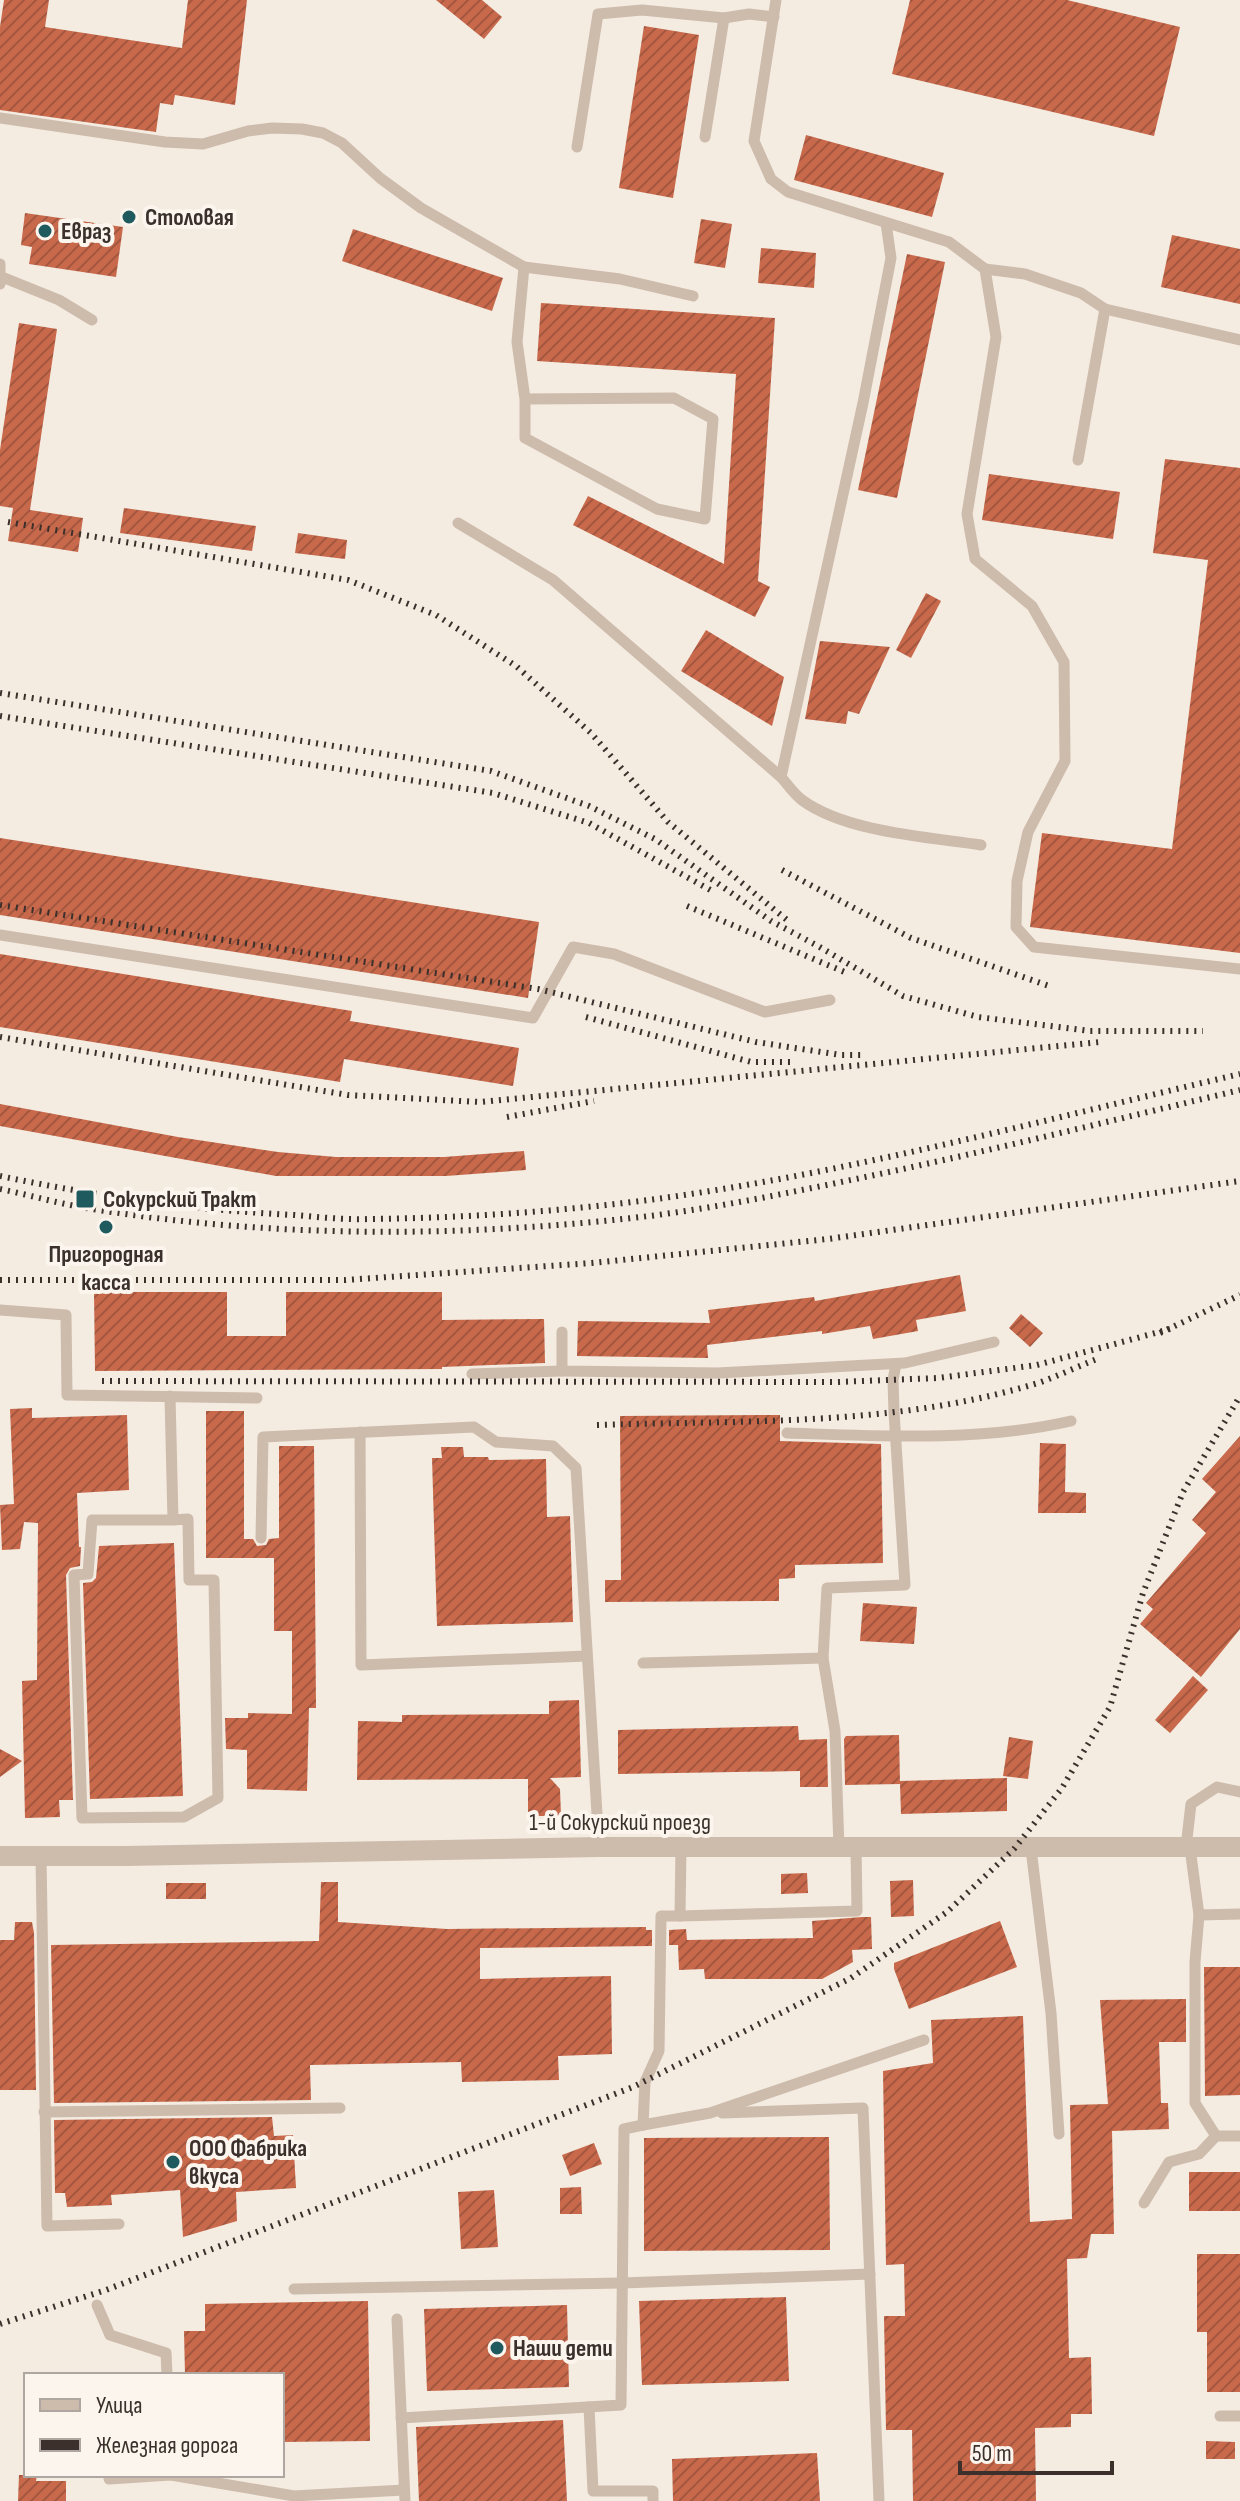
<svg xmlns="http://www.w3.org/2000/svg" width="1240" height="2501" font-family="'Sofia Sans Condensed',sans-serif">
  <defs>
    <pattern id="building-hatch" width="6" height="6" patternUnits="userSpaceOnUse" patternTransform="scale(2)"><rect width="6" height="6" fill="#c8694b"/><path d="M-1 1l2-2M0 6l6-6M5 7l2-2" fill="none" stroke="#a4573f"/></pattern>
  </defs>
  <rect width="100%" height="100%" fill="#f4ebe1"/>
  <g fill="url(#building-hatch)">
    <polygon points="4,0 49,0 45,27 182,48 188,0 247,0 235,105 175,95 173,105 160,103 156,132 0,110 0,27"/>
    <polygon points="436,0 482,0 502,17 484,39"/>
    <polygon points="910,0 1067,0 1180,27 1154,136 892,74"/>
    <polygon points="644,26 699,35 673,198 619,188"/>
    <polygon points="806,135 944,173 932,217 794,180"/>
    <polygon points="25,213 123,227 116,277 29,264 32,247 21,245"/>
    <polygon points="701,219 732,224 725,268 694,263"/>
    <polygon points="353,229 503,278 492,311 342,261"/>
    <polygon points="1172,235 1240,249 1240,304 1161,287"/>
    <polygon points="761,248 816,253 814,288 758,283"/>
    <polygon points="907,254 945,262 897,498 858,490"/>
    <polygon points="541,303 775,318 758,581 770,587 755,617 573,525 588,496 724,564 736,374 537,361"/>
    <polygon points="19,323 57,329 30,510 83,518 78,552 8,541 13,508 0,506 0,450"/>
    <polygon points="1165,459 1240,468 1240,953 1030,927 1042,833 1172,849 1208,560 1153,553"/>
    <polygon points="989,474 1120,492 1113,539 982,520"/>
    <polygon points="124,508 256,526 252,551 120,533"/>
    <polygon points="298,533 347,540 345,559 295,553"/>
    <polygon points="926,593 941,601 911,658 896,650"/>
    <polygon points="706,630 784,677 772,726 681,671"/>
    <polygon points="820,641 890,647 859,714 848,711 846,724 805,719"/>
    <polygon points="0,838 539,922 528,998 0,915"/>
    <polygon points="0,954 352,1011 350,1021 519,1048 513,1086 344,1059 340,1082 0,1027"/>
    <polygon points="0,1104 178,1137 278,1152 336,1157 444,1157 524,1151 526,1170 446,1176 276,1176 0,1126"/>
    <polygon points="960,1275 966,1311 916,1320 918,1331 873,1339 870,1326 822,1334 822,1331 707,1345 708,1358 577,1356 578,1321 710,1323 708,1310 814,1297 815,1301"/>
    <polygon points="94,1292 227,1292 227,1336 286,1336 286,1292 442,1292 442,1320 544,1319 545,1363 442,1367 442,1369 95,1371"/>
    <polygon points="1021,1314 1043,1333 1030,1347 1009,1328"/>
    <polygon points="32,1408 32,1418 127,1415 129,1490 77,1493 79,1547 81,1547 80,1566 70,1568 66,1575 73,1800 59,1800 60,1817 25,1818 22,1681 37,1680 38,1523 24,1522 20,1549 2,1550 0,1505 14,1504 10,1409"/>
    <polygon points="206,1411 244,1411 244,1539 253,1539 257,1546 266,1545 269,1539 279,1538 279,1446 314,1446 316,1708 309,1708 307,1791 247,1789 247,1750 226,1749 225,1718 248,1718 248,1713 292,1714 292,1631 274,1631 274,1558 206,1558"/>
    <polygon points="780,1415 780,1441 881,1444 883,1563 795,1565 795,1578 779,1579 779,1601 605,1602 605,1580 621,1580 620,1416"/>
    <polygon points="1240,1436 1240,1629 1201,1677 1140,1624 1153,1609 1146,1603 1206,1533 1192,1520 1216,1492 1202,1479"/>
    <polygon points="1040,1443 1066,1444 1065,1492 1086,1493 1086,1513 1038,1513"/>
    <polygon points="441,1447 463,1447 464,1457 488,1457 489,1460 546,1459 547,1517 570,1516 573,1622 437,1626 432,1458 442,1458"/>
    <polygon points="174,1543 183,1796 90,1799 83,1583 92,1582 96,1578 99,1546"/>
    <polygon points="863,1603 917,1607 914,1644 860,1641"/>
    <polygon points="1193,1676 1208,1690 1170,1733 1155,1720"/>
    <polygon points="579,1700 581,1777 550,1778 560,1789 561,1816 528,1816 528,1779 357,1780 358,1721 402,1722 402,1715 549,1714 549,1701"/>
    <polygon points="798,1726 799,1740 827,1739 828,1787 800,1787 800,1771 618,1774 618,1730"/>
    <polygon points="899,1735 900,1783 900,1781 1007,1778 1007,1811 901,1814 900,1784 845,1785 844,1739 846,1736"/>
    <polygon points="1009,1737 1033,1741 1028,1779 1003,1776"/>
    <polygon points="0,1749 22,1761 0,1777"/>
    <polygon points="807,1873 808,1893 781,1894 781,1874"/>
    <polygon points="913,1880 914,1916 891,1917 890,1881"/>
    <polygon points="321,1882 338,1882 338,1922 447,1929 646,1927 646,1930 652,1930 652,1946 480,1948 480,1979 611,1976 612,2054 558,2056 559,2080 462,2082 461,2062 310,2065 311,2100 54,2103 51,1945 319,1941"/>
    <rect x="166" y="1883" width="40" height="16"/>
    <polygon points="862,1917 871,1917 872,1949 852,1950 853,1962 822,1979 705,1979 704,1969 679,1970 678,1945 669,1945 669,1930 686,1929 687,1940 813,1938 812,1921"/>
    <polygon points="1000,1921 1017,1967 909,2009 894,1969 894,1963"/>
    <polygon points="15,1922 32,1922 34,1933 36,2090 0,2090 0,1940 14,1940"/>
    <polygon points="1204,1967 1240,1967 1240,2095 1205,2096"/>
    <polygon points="1186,1999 1186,2042 1159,2042 1161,2103 1168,2103 1169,2129 1112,2131 1114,2234 1091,2234 1087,2258 1067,2259 1069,2358 1091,2357 1092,2414 1071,2414 1071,2427 1035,2428 1036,2501 913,2501 912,2430 886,2430 884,2316 905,2316 904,2264 886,2265 883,2071 933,2063 931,2020 1023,2016 1030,2222 1072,2219 1070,2105 1108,2104 1100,2000"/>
    <polygon points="272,2117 274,2136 293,2135 296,2188 236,2192 237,2221 183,2237 180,2190 111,2195 112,2205 67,2207 65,2193 55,2193 54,2120"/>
    <polygon points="829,2137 830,2250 644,2251 644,2138"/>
    <polygon points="594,2143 602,2164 570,2176 562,2155"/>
    <rect x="1189" y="2172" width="51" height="39"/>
    <polygon points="581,2187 582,2214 560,2214 560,2188"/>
    <polygon points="494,2190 498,2247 461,2249 458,2192"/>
    <polygon points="1197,2254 1240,2254 1240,2392 1207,2392 1207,2332 1197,2332"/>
    <polygon points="786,2297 789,2381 642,2385 639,2301"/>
    <polygon points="368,2301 370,2441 282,2442 282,2375 185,2375 184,2331 205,2331 205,2304"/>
    <polygon points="567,2305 569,2387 427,2391 424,2309"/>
    <polygon points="563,2420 567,2501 419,2501 416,2427"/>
    <polygon points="1206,2441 1235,2442 1235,2459 1206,2459"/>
    <polygon points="817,2453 820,2501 673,2501 672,2459"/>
    <polygon points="19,2475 37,2475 36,2481 66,2481 66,2501 18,2501"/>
  </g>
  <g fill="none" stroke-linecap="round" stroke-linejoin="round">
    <g stroke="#cdbbac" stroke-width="11">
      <polyline points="776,0 754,141 771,179 788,192 949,242 985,269 996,337 967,514 975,559 1032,606 1064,662 1065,761 1028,832 1017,881 1016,927 1034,947 1240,969"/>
      <polyline points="0,118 165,142 203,144 248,131 272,128 302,129 323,133 342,143 380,178 421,208 524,267 620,279 693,296"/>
      <polyline points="705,137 724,18"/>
      <polyline points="577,147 598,14 642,10 724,18 749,14 774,17"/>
      <polyline points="0,264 0,284"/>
      <polyline points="524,267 517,342 525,399 525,438 657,509 705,519 713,419 674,398 525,399"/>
      <polyline points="985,269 1025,274 1081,293 1105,309 1240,340"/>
      <polyline points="2,277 59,300 92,320"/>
      <polyline points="1078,460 1105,309"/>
      <path d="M458,523l95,57 228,197c7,8 13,17 21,23 43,32 126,37 179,45"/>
      <polyline points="781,777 863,403 891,258 886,223"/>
      <polyline points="0,935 533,1018 573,947 614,954 765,1012 830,1000"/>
      <polyline points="0,1310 66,1315 67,1395 257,1398"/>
      <polyline points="562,1332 562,1371 718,1373 905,1363 994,1342"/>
      <polyline points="472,1374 562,1371"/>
      <polyline points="170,1396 173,1520 92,1520 88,1574 74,1575 82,1818 184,1817 218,1798 214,1580 189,1580 188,1519 173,1520"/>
      <polyline points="360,1432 361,1665 587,1656"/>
      <path d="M787,1433c92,3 193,9 284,-12"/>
      <polyline points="261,1538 263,1437 474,1427 496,1442 553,1446 576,1468 599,1847"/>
      <polyline points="823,1658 835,1731 839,1848"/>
      <polyline points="643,1663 823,1658 827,1588 905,1585 894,1412 893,1380 896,1364"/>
      <polyline points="681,1847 680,1916 661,1916 659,2051 645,2082 643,2125 710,2113 924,2040"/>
      <polyline points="1186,1847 1191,1804 1217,1787 1240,1792"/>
      <polyline points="1190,1848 1199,1915 1240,1914"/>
      <polyline points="1031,1849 1051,2013 1059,2134"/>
      <polyline points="41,1856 47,2226 119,2224"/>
      <polyline points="1199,1915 1195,1962 1195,2103 1216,2136 1240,2136"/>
      <polyline points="680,1916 857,1911 856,1848"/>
      <polyline points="44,2112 340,2108"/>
      <polyline points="722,2113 863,2108 879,2501"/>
      <polyline points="1144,2203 1169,2162 1199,2154 1216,2136"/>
      <polyline points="294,2289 622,2283 870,2274"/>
      <polyline points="97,2305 110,2335 166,2353 167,2375"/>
      <polyline points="397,2319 405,2501"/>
      <polyline points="589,2407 593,2491 653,2491 653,2501"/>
      <polyline points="1220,2416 1240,2416"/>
      <polyline points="401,2418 621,2405 624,2129 643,2125"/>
      <polyline points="171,2475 294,2496 404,2490"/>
      <polyline points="109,2479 171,2475"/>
    </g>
    <polyline stroke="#cdbbac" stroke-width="20" points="0,1856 126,1856 599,1847 1240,1847"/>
    <g stroke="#3b302b" stroke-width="6" stroke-dasharray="2 6" stroke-linecap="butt">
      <polyline points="8,522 348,580 436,615 516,666 591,733 668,822 787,920"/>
      <polyline points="0,693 491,771 589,806 655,839 771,921 818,946 903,996 978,1017 1090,1031 1203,1031"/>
      <polyline points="0,716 493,793 589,823 714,892"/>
      <polyline points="782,870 911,938 1052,987"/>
      <polyline points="0,905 538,989 756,1042 841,1055 863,1055"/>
      <polyline points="687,906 847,973"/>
      <polyline points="586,1017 751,1062 791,1062"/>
      <polyline points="0,1037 348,1095 480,1102 1100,1042"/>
      <polyline points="507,1117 594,1101"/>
      <path d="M0,1176c97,20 194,34 294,39 25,2 50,5 76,4 90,-1 181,-7 271,-18 202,-26 401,-81 599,-127"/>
      <path d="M0,1189c29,6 57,14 86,19 183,30 371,30 555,9 68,-8 137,-22 205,-36 132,-27 263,-60 394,-91"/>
      <polyline points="0,1280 345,1280 592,1263 828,1239 1240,1181"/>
      <polyline points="1160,1333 1240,1295"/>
      <polyline points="102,1381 837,1382 938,1378 1037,1365 1170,1329"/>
      <path d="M597,1425c147,-5 301,2 444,-43 19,-7 38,-16 56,-23"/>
      <polyline points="0,2324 106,2290 633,2087 851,1978 947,1912 1014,1849 1062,1788 1110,1707 1143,1593 1183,1492 1240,1396"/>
    </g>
  </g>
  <g fill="#1f5a5e" stroke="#fbf5ee" stroke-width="3">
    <circle cx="129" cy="217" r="8"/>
    <circle cx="45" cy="231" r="8"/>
    <rect x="75" y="1189" width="20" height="20" rx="4"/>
    <circle cx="106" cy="1227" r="8"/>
    <circle cx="173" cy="2162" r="8"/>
    <circle cx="497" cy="2348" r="8"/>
  </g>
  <g text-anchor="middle" stroke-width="8" stroke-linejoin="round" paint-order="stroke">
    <g font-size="24" font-weight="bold" fill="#3b302b" stroke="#fbf5ee" text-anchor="start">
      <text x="145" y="225">Cтоловая</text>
      <text x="61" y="239">Евраз</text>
      <text x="103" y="1207">Сокурский Тракт</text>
      <text x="106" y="1262" text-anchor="middle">Пригородная<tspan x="106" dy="28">касса</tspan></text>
      <text x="189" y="2156">ООО Фабрика<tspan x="189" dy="28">вкуса</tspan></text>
      <text x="513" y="2356">Наши дети</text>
    </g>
    <g font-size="24" fill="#3b302b" stroke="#fbf5ee">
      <text x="620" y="1830">1-й Сокурский проезд</text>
    </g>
  </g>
  <rect x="24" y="2373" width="260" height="104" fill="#fbf5ee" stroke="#aea6a0" stroke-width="2"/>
  <rect x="40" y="2399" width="40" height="12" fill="#cdbbac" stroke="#aea6a0" stroke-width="2"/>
  <text x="96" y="2413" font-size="24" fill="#3b302b">Улица</text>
  <rect x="40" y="2439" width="40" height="12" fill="#3b302b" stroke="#aea6a0" stroke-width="2"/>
  <text x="96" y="2453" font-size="24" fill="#3b302b">Железная дорога</text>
  <path d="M960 2461v12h152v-12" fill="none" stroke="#3b302b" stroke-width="4"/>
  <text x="972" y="2461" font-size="24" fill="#3b302b" stroke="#fbf5ee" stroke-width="6" paint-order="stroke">50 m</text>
</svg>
